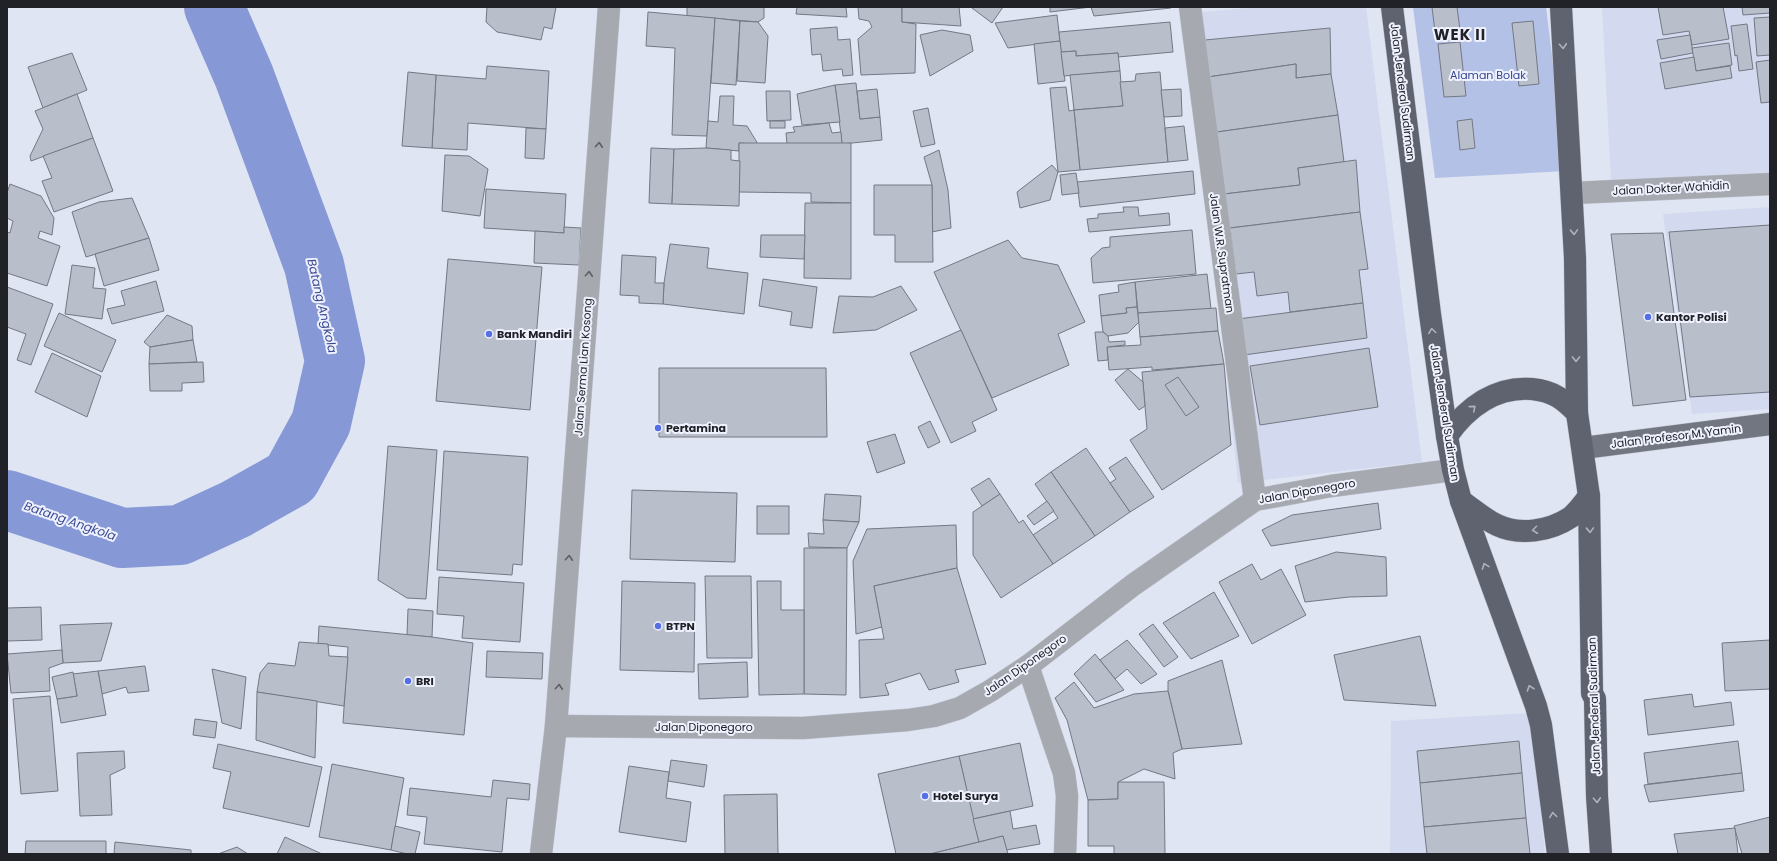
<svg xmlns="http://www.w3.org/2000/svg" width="1777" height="861" font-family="Poppins,sans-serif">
  <rect width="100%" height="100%" fill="#e0e5f3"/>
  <g fill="#d3daef">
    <polygon points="1260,7 1366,7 1422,462 1238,483 1189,13"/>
    <polygon points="1602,7 1770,7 1770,172 1611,181"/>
    <polygon points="1770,207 1770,409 1692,414 1663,214"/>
    <polygon points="1531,713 1545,854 1390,854 1391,721"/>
  </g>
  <polygon fill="#b4c1e7" points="1413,7 1546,7 1566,171 1435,178"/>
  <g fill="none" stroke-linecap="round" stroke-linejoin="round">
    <polyline stroke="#8698d5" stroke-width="60" points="7,500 122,538 180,535 236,509 291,478 321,423 335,361 314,265 244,76 214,7"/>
  </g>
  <g fill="#b9becb" stroke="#747885">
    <polygon points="487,7 556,7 552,29 544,27 541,40 497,32 486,22"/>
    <polygon points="687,7 764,7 764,18 758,22 687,16"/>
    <polygon points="797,7 846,7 847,17 796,14"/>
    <polygon points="858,7 902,7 902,22 916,24 915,73 861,75 858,39 872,27 869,21 859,19"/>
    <polygon points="902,7 959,7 961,26 902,22"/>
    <polygon points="973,7 1003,7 992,23 972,8"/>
    <polygon points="1050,7 1091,7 1050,12"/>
    <polygon points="1091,7 1171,7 1171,8 1094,16"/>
    <polygon points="1432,7 1457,7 1460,30 1435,32"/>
    <polygon points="1658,7 1723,7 1729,39 1692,45 1689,31 1663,35"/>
    <polygon points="1742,7 1770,7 1770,13 1743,15"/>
    <polygon points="648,12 715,18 707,136 672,135 675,48 646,46"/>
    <polygon points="1057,15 1060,41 1008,48 995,23"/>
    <polygon points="1770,17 1770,55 1757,56 1754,18"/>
    <polygon points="715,18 740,21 736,85 711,83"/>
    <polygon points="740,21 758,22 768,36 765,83 737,81"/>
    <polygon points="1533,21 1539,84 1519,86 1512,23"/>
    <polygon points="1170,22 1173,52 1118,57 1118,53 1076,56 1076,51 1061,52 1059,32"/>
    <polygon points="1747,24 1753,69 1739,71 1737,55 1735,56 1731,26"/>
    <polygon points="837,27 838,40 850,39 853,75 843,76 842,69 823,71 821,54 812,55 810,29"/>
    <polygon points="1330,28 1331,74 1296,78 1296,64 1208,77 1205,40"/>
    <polygon points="942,30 970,35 973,51 930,76 920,35"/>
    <polygon points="1690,35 1693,53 1661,59 1657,40"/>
    <polygon points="1060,41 1065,81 1038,84 1034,44"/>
    <polygon points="1460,42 1466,96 1444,97 1438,44"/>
    <polygon points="1729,43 1732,65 1696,71 1692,48"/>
    <polygon points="1076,51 1076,56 1118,53 1120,71 1064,76 1061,52"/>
    <polygon points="72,53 87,90 43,108 28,67"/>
    <polygon points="1694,57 1696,71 1730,66 1732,78 1665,89 1660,63"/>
    <polygon points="1770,60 1770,102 1761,103 1756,62"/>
    <polygon points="1296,64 1296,78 1331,74 1338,115 1217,132 1208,77"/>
    <polygon points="487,66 549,71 546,129 468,123 467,150 432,148 436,75 486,79"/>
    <polygon points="1120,71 1123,106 1074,110 1070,75"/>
    <polygon points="408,72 436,75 432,148 402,146"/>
    <polygon points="1160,72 1168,162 1080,170 1074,110 1123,106 1120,82 1135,81 1136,74"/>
    <polygon points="856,83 860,119 880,117 882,140 842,144 835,85"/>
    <polygon points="835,85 840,122 802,125 797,94"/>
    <polygon points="1066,87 1069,111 1074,110 1080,170 1058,172 1050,88"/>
    <polygon points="877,89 880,117 860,119 857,91"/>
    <polygon points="1181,89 1182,116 1164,117 1161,90"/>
    <polygon points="766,91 790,91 791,120 767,121"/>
    <polygon points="77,94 93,138 31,161 30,156 43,129 35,111"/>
    <polygon points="720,96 734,96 733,125 747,126 758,144 739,143 739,151 706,148 708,121 718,122"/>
    <polygon points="928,108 935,144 921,147 913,111"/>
    <polygon points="1338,115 1344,162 1298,168 1300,185 1224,194 1217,132"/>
    <polygon points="1472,119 1475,148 1460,150 1457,121"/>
    <rect x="770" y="121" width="15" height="7"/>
    <polygon points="829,123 832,133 841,132 842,144 787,144 786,133 795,132 793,127"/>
    <polygon points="1184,126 1188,160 1168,162 1165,128"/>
    <polygon points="526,128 546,129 544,159 525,158"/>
    <polygon points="93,138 113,191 54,212 42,181 52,178 43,156"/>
    <polygon points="739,143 851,143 851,203 811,202 811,193 739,192"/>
    <polygon points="651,148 674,149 672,204 649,203"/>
    <polygon points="706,148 731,150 731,160 740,161 739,206 672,204 674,149"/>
    <polygon points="939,150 948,190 951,228 932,232 932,185 924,157"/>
    <polygon points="445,155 469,156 488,169 480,216 442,211"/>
    <polygon points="1356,160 1360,212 1230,228 1224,194 1300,185 1298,168"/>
    <polygon points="1052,165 1058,172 1050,200 1020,208 1017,192"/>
    <polygon points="1193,171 1195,194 1080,207 1077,182"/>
    <polygon points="1076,173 1079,193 1062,195 1060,175"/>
    <polygon points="10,184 41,196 54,218 52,235 40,231 38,238 60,246 47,286 7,273 7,232 10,233 13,221 7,218 7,193"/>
    <polygon points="874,185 932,185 933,262 895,262 895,235 874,235"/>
    <polygon points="486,189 566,194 564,233 484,228"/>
    <polygon points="132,198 149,238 86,257 72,212 99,202"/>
    <polygon points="805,203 851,203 851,279 804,278"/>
    <polygon points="1123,207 1138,207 1139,216 1169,213 1170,225 1089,232 1087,219 1098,218 1098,214 1124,212"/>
    <polygon points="1360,212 1368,269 1359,270 1363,303 1290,312 1288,292 1257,296 1254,272 1236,274 1230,228"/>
    <polygon points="1770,225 1770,392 1690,397 1669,232"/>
    <polygon points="564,227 581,228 579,265 534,263 535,231 564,233"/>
    <polygon points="1192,230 1196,274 1093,283 1091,258 1102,248 1110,247 1110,237"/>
    <polygon points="1663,233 1686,400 1633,406 1611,234"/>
    <polygon points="761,235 805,235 804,259 760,257"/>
    <polygon points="149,238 159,270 104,286 95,254"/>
    <polygon points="1008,240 1022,258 1058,265 1085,322 1058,334 1069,365 992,398 934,272"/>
    <polygon points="670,244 709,248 707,268 748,273 744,314 663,304 664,283"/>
    <polygon points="622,255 656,257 655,283 664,283 663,304 639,303 639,296 620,295"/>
    <polygon points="448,259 542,267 530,410 436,401"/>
    <polygon points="72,265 95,268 93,288 106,289 102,319 65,314"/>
    <polygon points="1207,274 1211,309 1138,313 1135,282"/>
    <polygon points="763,279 817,287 812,328 790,325 792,312 759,306"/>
    <polygon points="156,281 164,311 112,324 107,309 125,305 121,291"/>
    <polygon points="1135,282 1137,307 1126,308 1127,313 1101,316 1099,295 1119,292 1118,285"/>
    <polygon points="901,286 917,310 876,330 833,333 839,296 873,297"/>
    <polygon points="7,287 53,304 31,365 17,360 26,334 7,327"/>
    <polygon points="1363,303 1367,338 1244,355 1238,319"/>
    <polygon points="1137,307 1139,322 1128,333 1108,336 1103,332 1101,316 1127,313 1126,308"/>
    <polygon points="1216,308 1218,331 1140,337 1138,313"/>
    <polygon points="59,313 116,340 102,372 44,346"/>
    <polygon points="167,315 192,326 193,340 150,347 144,342"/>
    <polygon points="961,330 997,410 972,422 976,431 951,443 910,353"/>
    <polygon points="1218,331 1224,364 1152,370 1152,367 1109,370 1107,347 1141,345 1140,337"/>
    <polygon points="1095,332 1103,332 1108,336 1109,342 1125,341 1125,345 1107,347 1108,360 1098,361"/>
    <polygon points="193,340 197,362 149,364 150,347"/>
    <polygon points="1369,348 1378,407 1260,425 1250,366"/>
    <polygon points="52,353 101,376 87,417 35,392"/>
    <polygon points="203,362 204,382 182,383 182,391 150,391 149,364"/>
    <polygon points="1224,364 1231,445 1162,490 1130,440 1147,429 1142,372"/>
    <polygon points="659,368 826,368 827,437 659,437"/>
    <polygon points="1128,369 1143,382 1145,406 1139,410 1115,380"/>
    <polygon points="1178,377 1199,407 1186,416 1165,385"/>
    <polygon points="930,421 940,442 928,448 918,427"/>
    <polygon points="895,434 905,463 877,473 867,442"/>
    <polygon points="388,446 437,450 426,599 407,598 378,580"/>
    <polygon points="1086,448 1130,512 1095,536 1051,472"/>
    <polygon points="444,451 528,457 522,565 513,564 512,575 437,570"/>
    <polygon points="1126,457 1154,497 1130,512 1110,483 1116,479 1109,468"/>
    <polygon points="1051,472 1095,536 1053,564 1033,535 1058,518 1035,484"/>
    <polygon points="989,478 1000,494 982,506 971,489"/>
    <polygon points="632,490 737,493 735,562 630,559"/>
    <polygon points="825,494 861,496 859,522 823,520"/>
    <polygon points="1000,494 1019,523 1023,520 1053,564 1001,598 973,555 973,512"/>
    <polygon points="1047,501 1054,511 1034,525 1027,516"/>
    <polygon points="1378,503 1381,529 1271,546 1262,530 1292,515"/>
    <rect x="757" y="506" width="32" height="28"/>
    <polygon points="823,520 859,522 847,548 809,547 808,533 824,534"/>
    <polygon points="956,525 957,568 874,586 882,627 856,634 853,561 867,529"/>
    <polygon points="804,548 847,548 846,695 804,694"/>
    <polygon points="1336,552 1386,557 1387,596 1349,597 1305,602 1295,566"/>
    <polygon points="1252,564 1261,580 1281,569 1306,615 1252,644 1219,582"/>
    <polygon points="957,568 986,664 955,670 959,682 929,690 920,673 885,684 889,695 860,698 859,640 884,639 874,586"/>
    <polygon points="705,576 751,576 752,658 707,658"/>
    <polygon points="439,577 524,583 520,642 462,638 464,616 437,614"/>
    <polygon points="622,581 695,583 694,672 620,670"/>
    <polygon points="757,581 781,581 781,610 804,610 804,694 759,695"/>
    <polygon points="1214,592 1239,636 1191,659 1163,623"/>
    <polygon points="41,607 42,640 7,641 7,608"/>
    <polygon points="408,609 433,611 432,637 407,635"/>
    <polygon points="112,623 101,661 63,663 60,625"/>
    <polygon points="1153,624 1178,657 1164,667 1139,634"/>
    <polygon points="319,626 432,637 473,643 464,735 343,723 348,647 318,644"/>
    <polygon points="1420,636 1436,706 1344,700 1334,655"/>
    <polygon points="1127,640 1157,674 1141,684 1127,669 1115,679 1100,660"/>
    <polygon points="1770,640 1770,689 1725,691 1722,643"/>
    <polygon points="299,642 328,644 329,656 348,657 344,706 257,692 260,673 268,663 295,666"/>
    <polygon points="62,650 63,663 49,668 50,691 11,693 7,654"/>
    <polygon points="487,651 543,653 542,679 486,677"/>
    <polygon points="1095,654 1124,690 1096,702 1074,674"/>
    <polygon points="1222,660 1242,744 1182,749 1168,691 1168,681"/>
    <polygon points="747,662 748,697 699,699 698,664"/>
    <polygon points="145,666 149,691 128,693 126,687 102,694 98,671"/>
    <polygon points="212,669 246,677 241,729 222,723"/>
    <polygon points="98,671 106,715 61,723 57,699 77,696 73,674"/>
    <polygon points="73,672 77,696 57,699 52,677"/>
    <polygon points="1074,682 1094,708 1134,694 1168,691 1182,749 1173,753 1175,779 1144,769 1118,782 1118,799 1088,800 1067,720 1055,698"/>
    <polygon points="257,692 317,701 315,758 256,740"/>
    <polygon points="1692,694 1694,707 1731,702 1734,725 1648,735 1644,700"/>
    <polygon points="50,696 58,791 21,794 13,699"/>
    <polygon points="195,719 217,722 215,738 193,735"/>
    <polygon points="1519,741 1522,773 1420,783 1417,751"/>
    <polygon points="1738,741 1742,773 1648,784 1644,753"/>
    <polygon points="1020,743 1033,806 973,819 959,756"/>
    <polygon points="218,744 322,767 309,827 223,808 231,772 213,768"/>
    <polygon points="124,751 125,768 110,775 112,815 80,816 77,753"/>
    <polygon points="959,756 979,842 930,854 896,854 878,774"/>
    <polygon points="671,760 707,765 704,787 668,781"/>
    <polygon points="332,764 404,778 391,850 319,837"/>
    <polygon points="629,766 669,772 666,798 691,802 686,842 619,832"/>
    <polygon points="1522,773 1526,818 1424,827 1420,783"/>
    <polygon points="1742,773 1744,791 1649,802 1644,785"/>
    <polygon points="493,780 530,784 529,800 507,798 502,852 424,844 427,817 407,815 410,788 491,797"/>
    <polygon points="1118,782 1164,782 1165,854 1114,854 1114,846 1088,846 1088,800 1118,799"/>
    <polygon points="777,794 778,854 725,854 724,795"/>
    <polygon points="1010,811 1013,829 1036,825 1040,844 1006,850 1003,836 979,842 973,819"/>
    <polygon points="1770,817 1770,854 1742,854 1734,826"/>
    <polygon points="1526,818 1530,854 1427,854 1424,827"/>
    <polygon points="395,826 420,832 415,854 407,854 391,850"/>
    <polygon points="1735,828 1738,854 1678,854 1674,834"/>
    <polygon points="1003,836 1008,854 930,854 979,842"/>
    <polygon points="285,837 322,854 277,854"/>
    <polygon points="26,841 106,841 106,854 25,854"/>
    <polygon points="115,842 191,850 191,854 114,854"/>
    <polygon points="237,847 248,854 218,854"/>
  </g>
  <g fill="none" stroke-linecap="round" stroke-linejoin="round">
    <g stroke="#bdc2ce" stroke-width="23">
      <g id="minor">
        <polyline points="1190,7 1255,500"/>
        <polyline points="1573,193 1770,184"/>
        <polyline points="1028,666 1064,773 1067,796 1065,854"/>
        <polyline points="556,726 803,728 908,720 934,716 960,708 990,691 1028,666 1133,585 1255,500 1331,486 1453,470"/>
        <polyline points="541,854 556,726 609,7"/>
      </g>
    </g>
    <g stroke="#bdc2ce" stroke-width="23">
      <polyline id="major" points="1583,448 1770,424"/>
    </g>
    <g stroke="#bdc2ce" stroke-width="23">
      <g id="highway">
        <polyline points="1392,7 1430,314 1447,436 1453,470 1461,501 1536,706 1541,725 1558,854"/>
        <polyline points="1561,7 1575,258 1577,413 1589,496 1592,693 1595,699 1597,796 1601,854"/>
        <path d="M1447,436c20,-29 49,-50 85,-47 9,1 18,3 26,8 7,4 13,10 19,16"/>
        <path d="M1461,501c12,8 23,18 36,24 23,11 53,6 74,-8 7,-6 13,-14 18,-21"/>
      </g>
    </g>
    <use href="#minor" stroke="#a6a9af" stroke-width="22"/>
    <use href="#major" stroke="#727680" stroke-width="22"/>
    <use href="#highway" stroke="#5f6370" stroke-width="22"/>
  </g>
  <defs><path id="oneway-chevron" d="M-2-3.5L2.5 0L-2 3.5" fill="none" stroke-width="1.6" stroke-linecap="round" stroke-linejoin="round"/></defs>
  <g stroke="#aeb2be">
    <use href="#oneway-chevron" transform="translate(1563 46) rotate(86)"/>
    <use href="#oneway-chevron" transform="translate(1574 232) rotate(88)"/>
    <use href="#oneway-chevron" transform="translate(1432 331) rotate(-98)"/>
    <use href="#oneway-chevron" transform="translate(1576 359) rotate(90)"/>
    <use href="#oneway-chevron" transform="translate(1473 408) rotate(-41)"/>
    <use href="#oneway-chevron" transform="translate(1535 530) rotate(173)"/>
    <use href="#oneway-chevron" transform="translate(1590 530) rotate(88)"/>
    <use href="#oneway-chevron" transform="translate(1485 566) rotate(-110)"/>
    <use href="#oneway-chevron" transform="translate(1530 688) rotate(-109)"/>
    <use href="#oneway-chevron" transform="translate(1597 800) rotate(87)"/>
    <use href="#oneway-chevron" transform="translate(1553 815) rotate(-98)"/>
  </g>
  <g stroke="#5c5f64">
    <use href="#oneway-chevron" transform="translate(599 145) rotate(-86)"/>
    <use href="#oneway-chevron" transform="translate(589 274) rotate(-86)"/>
    <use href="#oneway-chevron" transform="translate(569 558) rotate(-86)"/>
    <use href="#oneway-chevron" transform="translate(559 687) rotate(-86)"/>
  </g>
  <g fill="#566fe5" stroke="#eff2fe" stroke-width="1.5">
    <circle cx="1648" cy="317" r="4"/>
    <circle cx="489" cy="334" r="4"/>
    <circle cx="658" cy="428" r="4"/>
    <circle cx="658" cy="626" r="4"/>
    <circle cx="408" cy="681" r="4"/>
    <circle cx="925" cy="796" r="4"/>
  </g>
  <g text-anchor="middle" stroke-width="4" stroke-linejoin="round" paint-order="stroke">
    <g font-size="11" fill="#34448d" stroke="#eff2fe">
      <text x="1488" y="79">Alaman Bolak</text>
    </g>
    <g font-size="11" fill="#202227" stroke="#eff2fe">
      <text transform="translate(1403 92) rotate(83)" y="4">Jalan Jenderal Sudirman</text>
      <text transform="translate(1671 188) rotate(-3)" y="4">Jalan Dokter Wahidin</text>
      <text transform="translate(1222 253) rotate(82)" y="4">Jalan W.R. Supratman</text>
      <text transform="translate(583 367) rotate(-86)" y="4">Jalan Serma Lian Kosong</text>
      <text transform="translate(1445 413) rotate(81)" y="4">Jalan Jenderal Sudirman</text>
      <text transform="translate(1676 436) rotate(-7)" y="4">Jalan Profesor M. Yamin</text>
      <text transform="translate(1307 491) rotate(-10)" y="4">Jalan Diponegoro</text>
      <text transform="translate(1025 665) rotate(-35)" y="4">Jalan Diponegoro</text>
      <text transform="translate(1594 706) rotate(-92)" y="4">Jalan Jenderal Sudirman</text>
      <text x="704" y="731">Jalan Diponegoro</text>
    </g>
    <g font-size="11" font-weight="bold" fill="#202227" stroke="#eff2fe" text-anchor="start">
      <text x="1656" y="321">Kantor Polisi</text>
      <text x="497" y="338">Bank Mandiri</text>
      <text x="666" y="432">Pertamina</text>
      <text x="666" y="630">BTPN</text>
      <text x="416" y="685">BRI</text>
      <text x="933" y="800">Hotel Surya</text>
    </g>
    <g font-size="12" font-style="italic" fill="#394a93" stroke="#eff2fe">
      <text transform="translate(322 306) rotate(77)" y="4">Batang Angkola</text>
      <text transform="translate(70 521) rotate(19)" y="4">Batang Angkola</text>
    </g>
    <g font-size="15" font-weight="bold" letter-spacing="1" fill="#202227" stroke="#eff2fe">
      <text x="1460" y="40">WEK II</text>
    </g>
  </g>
  <rect width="1777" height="861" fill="none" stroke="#202227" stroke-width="16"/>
</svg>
